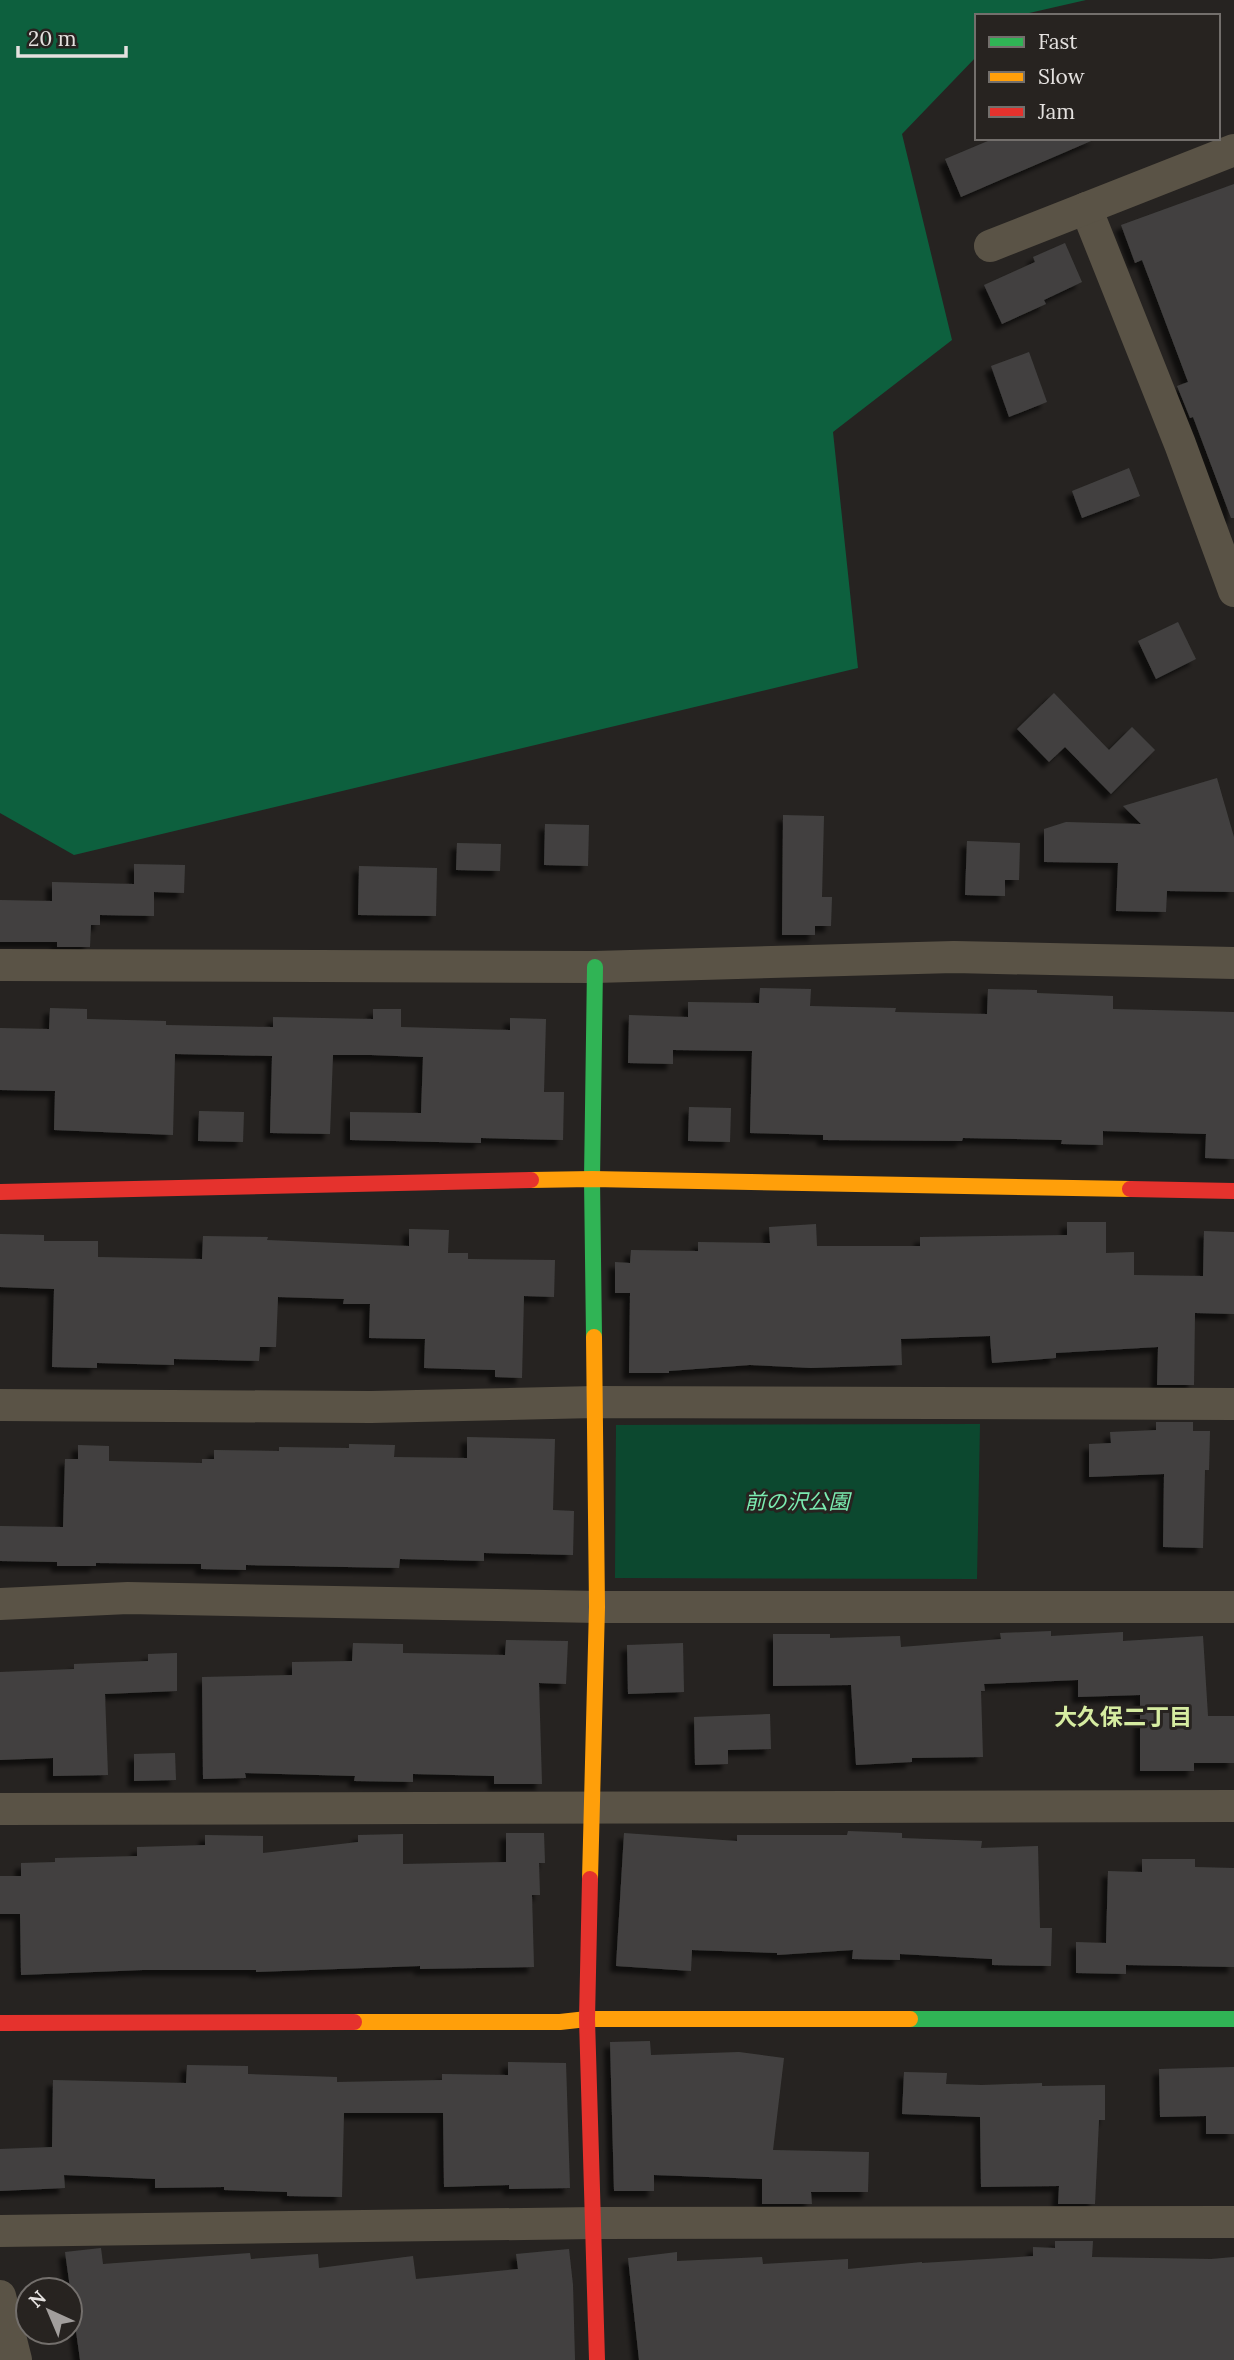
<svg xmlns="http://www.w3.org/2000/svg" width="1234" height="2360" font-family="Lora,'Noto Sans JP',serif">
  <defs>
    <filter id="shadow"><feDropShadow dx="-6" dy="6" stdDeviation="2" flood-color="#0009"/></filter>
  </defs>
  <rect width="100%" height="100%" fill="#262321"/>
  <polygon fill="#0c482f" points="980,1424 977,1579 615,1578 616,1425"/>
  <polygon fill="#0d603e" points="0,0 1086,0 1016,16 977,16 977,56 902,134 952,340 833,432 858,668 74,855 0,813"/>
  <g fill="#424140" filter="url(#shadow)">
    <polygon points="995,138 1098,138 961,197 945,159"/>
    <polygon points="1234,184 1234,518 1231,518 1193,417 1190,418 1177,386 1188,382 1142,260 1135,263 1121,225"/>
    <polygon points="1065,243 1082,282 1044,300 1046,304 1002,324 984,285 1035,262 1033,257"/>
    <polygon points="1029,352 1047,402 1009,417 991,366"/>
    <polygon points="1129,468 1140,496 1082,518 1072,491"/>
    <polygon points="1178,622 1196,659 1156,679 1138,641"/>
    <polygon points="1054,693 1109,750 1132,727 1155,750 1111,794 1065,747 1049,762 1017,729"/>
    <polygon points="1217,778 1234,837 1234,892 1167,891 1166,912 1116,911 1118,863 1044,862 1044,829 1066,822 1141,824 1123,806"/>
    <polygon points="783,815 824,816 822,897 832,897 831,926 815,926 815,935 782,935"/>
    <polygon points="545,824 589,825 588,866 544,865"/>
    <polygon points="967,841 1020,843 1019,880 1005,880 1005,896 965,895"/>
    <polygon points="457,843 501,844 500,871 456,870"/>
    <polygon points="134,864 185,865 184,893 154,892 154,916 100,915 100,925 91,925 90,947 57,947 57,942 0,942 0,900 52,901 52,882 134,884"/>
    <polygon points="359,866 437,868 436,916 358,915"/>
    <polygon points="760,988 811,989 810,1006 896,1008 895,1012 987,1014 988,989 1037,990 1037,993 1113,996 1113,1009 1234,1012 1234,1159 1205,1158 1206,1134 1103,1131 1103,1145 1061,1144 1062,1140 963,1138 962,1141 823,1140 823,1135 750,1133 752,1051 673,1050 673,1064 628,1063 629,1015 688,1017 688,1002 759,1003"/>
    <polygon points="50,1008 87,1009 87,1019 166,1021 166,1025 273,1027 273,1017 373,1019 373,1009 401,1009 401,1027 510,1030 510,1018 546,1019 544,1092 564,1092 563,1140 481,1138 481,1143 350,1140 350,1112 421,1113 423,1057 371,1055 333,1055 330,1134 270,1133 272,1056 175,1054 173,1135 54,1130 55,1091 0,1090 0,1028 49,1029"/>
    <polygon points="689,1107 731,1108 730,1142 688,1141"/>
    <polygon points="199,1111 244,1112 243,1142 198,1141"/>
    <polygon points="1067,1222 1106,1222 1106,1253 1134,1252 1134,1275 1203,1276 1204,1231 1234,1232 1234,1314 1195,1313 1194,1385 1157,1385 1158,1347 1056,1353 1056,1358 992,1363 990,1336 901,1339 902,1365 811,1368 750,1365 669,1371 669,1373 629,1373 630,1293 615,1293 615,1262 630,1263 631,1250 698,1251 698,1242 770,1243 769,1227 816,1224 817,1246 920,1246 920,1237 1067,1235"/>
    <polygon points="409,1229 449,1230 448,1253 468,1253 468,1259 555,1260 554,1297 524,1296 522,1378 495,1377 495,1370 424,1368 425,1339 369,1338 370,1304 343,1304 344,1299 278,1297 276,1347 260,1347 259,1361 174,1359 174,1365 97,1363 97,1368 52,1367 54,1289 0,1287 0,1234 44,1235 44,1241 98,1241 98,1257 202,1259 203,1236 268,1237 267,1240 409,1246"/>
    <polygon points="1156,1422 1193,1422 1193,1431 1210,1431 1209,1470 1205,1470 1203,1548 1163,1547 1164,1474 1089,1477 1089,1444 1111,1443 1110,1432 1156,1430"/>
    <polygon points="467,1437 555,1439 553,1510 574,1511 573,1555 484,1553 484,1561 400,1559 399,1568 246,1565 246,1570 201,1569 201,1564 96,1563 96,1566 57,1566 57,1562 0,1561 0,1526 63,1527 65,1459 78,1459 78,1445 109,1446 109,1461 202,1463 202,1459 214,1459 214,1450 279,1451 279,1447 349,1448 349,1444 395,1445 394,1457 467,1458"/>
    <polygon points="1051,1631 1051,1636 1123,1632 1123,1641 1203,1636 1208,1716 1234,1716 1234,1763 1194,1763 1194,1771 1140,1771 1140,1695 1078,1697 1078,1680 984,1684 985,1691 981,1691 983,1757 912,1758 912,1762 856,1765 851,1685 773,1686 773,1634 830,1634 830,1638 900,1636 901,1647 1001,1639 1000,1633"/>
    <polygon points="506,1640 568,1641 566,1684 539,1683 542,1784 494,1784 494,1776 413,1774 413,1782 354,1781 355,1776 245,1773 246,1778 203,1779 202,1677 292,1675 292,1662 352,1661 353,1643 403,1644 403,1653 505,1655"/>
    <polygon points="683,1643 684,1692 628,1694 627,1645"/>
    <polygon points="177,1653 177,1691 105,1694 108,1775 53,1776 53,1758 0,1760 0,1672 74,1669 74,1664 148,1661 148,1654"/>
    <polygon points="770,1714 771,1749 728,1750 728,1764 695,1765 694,1717"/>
    <polygon points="175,1753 176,1780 134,1781 134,1754"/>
    <polygon points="848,1831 902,1833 902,1838 982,1841 981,1848 1038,1846 1040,1928 1052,1928 1051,1966 992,1965 992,1959 900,1954 900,1960 852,1959 853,1950 777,1955 777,1953 692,1950 691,1971 616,1966 624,1833 737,1841 737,1835 847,1835"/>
    <polygon points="506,1833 544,1833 545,1863 539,1863 540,1895 532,1895 534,1967 420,1969 420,1966 256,1972 256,1970 143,1970 21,1975 20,1914 0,1914 0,1876 21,1876 21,1863 55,1862 55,1858 137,1856 137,1847 205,1845 205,1835 263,1836 263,1853 358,1842 358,1835 403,1834 403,1864 506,1862"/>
    <polygon points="1142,1859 1195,1859 1195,1867 1234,1868 1234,1967 1126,1965 1126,1974 1076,1973 1076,1942 1106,1943 1108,1871 1142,1872"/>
    <polygon points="650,2041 651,2055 739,2052 784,2058 773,2150 869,2152 868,2192 811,2192 812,2204 762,2204 762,2179 654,2175 654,2191 614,2191 610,2042"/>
    <polygon points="508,2062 566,2063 570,2188 509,2189 509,2185 444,2187 443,2113 344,2113 342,2197 287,2196 287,2192 224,2190 224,2187 155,2188 155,2179 64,2175 65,2188 0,2191 0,2149 52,2147 53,2080 186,2083 187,2065 248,2066 248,2074 337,2077 337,2082 442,2080 442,2074 508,2075"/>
    <polygon points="1234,2067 1234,2134 1206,2134 1206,2116 1160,2117 1159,2069"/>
    <polygon points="904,2072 947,2073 946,2084 982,2085 1042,2083 1042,2086 1105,2085 1105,2120 1099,2120 1095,2204 1058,2204 1059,2186 981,2187 980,2117 902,2114"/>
    <polygon points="1055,2241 1093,2241 1092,2257 1211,2259 1234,2257 1234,2360 639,2360 628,2258 677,2252 677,2261 762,2257 763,2264 848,2259 848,2269 922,2262 922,2263 1033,2256 1033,2247 1055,2248"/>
    <polygon points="101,2248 103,2264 250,2253 251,2259 318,2254 319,2268 413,2256 416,2279 518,2269 516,2254 569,2249 573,2285 575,2360 80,2360 65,2252"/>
  </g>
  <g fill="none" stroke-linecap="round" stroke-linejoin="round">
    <g stroke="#5a5346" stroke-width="32">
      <polyline points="1086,208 1180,444 1234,591"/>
      <polyline points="990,246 1234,150"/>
      <polyline points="0,965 595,967 954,957 1234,963"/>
      <polyline points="0,1405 371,1407 595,1402 1234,1404"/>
      <polyline points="0,1604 128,1598 597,1607 1234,1607"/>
      <polyline points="0,1809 1234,1806"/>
      <polyline points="0,2231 593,2223 1234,2222"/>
      <polyline points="0,2296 16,2360"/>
    </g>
    <g stroke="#30b455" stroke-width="16">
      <polyline points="594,1337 592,1179 595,967"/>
      <polyline points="910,2019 1234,2019"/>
    </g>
    <g stroke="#ff9f0a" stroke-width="16">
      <polyline points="531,1180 592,1179 1130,1189"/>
      <polyline points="590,1879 597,1607 594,1337"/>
      <polyline points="354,2022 560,2022 587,2019 910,2019"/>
    </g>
    <g stroke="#e5322d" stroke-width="16">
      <polyline points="1130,1189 1234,1191"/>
      <polyline points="0,1192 531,1180"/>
      <polyline points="590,1879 587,2019 597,2360"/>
      <polyline points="0,2023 354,2022"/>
    </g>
  </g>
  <g text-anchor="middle" stroke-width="6" stroke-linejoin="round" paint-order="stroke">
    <g font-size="21" font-style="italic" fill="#7becb1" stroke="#272320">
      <text x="797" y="1509">前の沢公園</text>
    </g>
    <g font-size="23" font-weight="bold" fill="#d6eca1" stroke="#272320">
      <text x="1123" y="1725">大久保二丁目</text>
    </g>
  </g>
  <rect x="975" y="14" width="245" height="126" fill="#272320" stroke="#736f6c" stroke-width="2"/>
  <rect x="989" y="37" width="35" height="10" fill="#30b455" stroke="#736f6c" stroke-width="2"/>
  <text x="1038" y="49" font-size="21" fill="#e4e1df">Fast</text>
  <rect x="989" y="72" width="35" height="10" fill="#ff9f0a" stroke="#736f6c" stroke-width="2"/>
  <text x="1038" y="84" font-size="21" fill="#e4e1df">Slow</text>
  <rect x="989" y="107" width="35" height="10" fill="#e5322d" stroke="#736f6c" stroke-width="2"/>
  <text x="1038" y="119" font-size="21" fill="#e4e1df">Jam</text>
  <g transform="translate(49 2311) rotate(316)"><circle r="33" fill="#272320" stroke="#736f6c" stroke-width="2"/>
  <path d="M0-5L12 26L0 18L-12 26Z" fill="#a29e9c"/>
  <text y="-10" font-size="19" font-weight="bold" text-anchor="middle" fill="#e4e1df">N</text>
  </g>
  <path d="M18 46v10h108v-10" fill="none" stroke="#e4e1df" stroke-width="3.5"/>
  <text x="28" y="46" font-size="21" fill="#e4e1df" stroke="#272320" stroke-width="5" paint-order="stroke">20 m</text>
</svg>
